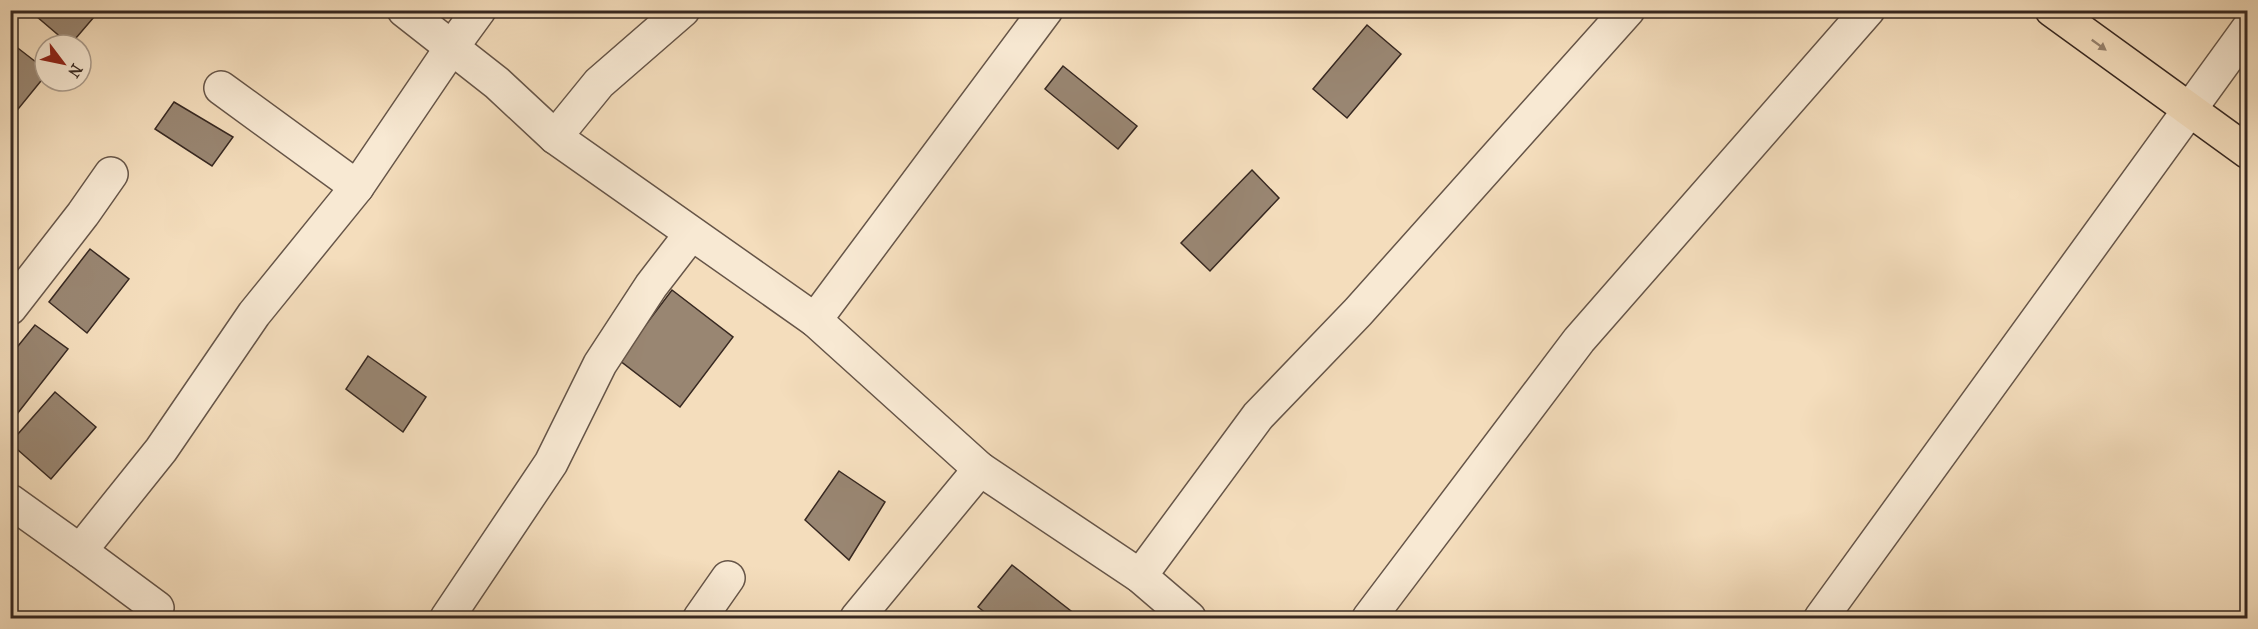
<svg xmlns="http://www.w3.org/2000/svg" width="2258" height="629" font-family="'IM FELL French Canon',serif">
  <rect width="100%" height="100%" fill="#f4ddbc"/>
  <filter id="stains"><feTurbulence type="fractalNoise" baseFrequency=".00333" numOctaves="4"/><feColorMatrix values="0 0 0 0 .2 0 0 0 0 .09 0 0 0 0 .02 0 0 0 .5 -.17"/></filter>
  <radialGradient id="worn" r=".72"><stop offset=".6" stop-color="#630" stop-opacity="0"/><stop offset="1" stop-color="#630" stop-opacity=".3"/></radialGradient>
  <g fill="#998672" stroke="#372821" stroke-width="1.5">
    <polygon points="29,10 100,10 70,45"/>
    <polygon points="1367,25 1401,54 1347,118 1313,89"/>
    <polygon points="10,42 45,69 45,76 10,119"/>
    <polygon points="1063,66 1137,126 1118,149 1045,89"/>
    <polygon points="174,102 233,137 212,166 155,129"/>
    <polygon points="1252,170 1279,198 1210,271 1181,243"/>
    <polygon points="90,249 129,279 87,333 49,302"/>
    <polygon points="672,290 733,337 680,407 619,360"/>
    <polygon points="35,325 68,349 10,423 10,356"/>
    <polygon points="368,356 426,397 403,432 346,389"/>
    <polygon points="55,392 96,427 51,479 10,443"/>
    <polygon points="839,471 885,502 849,560 805,520"/>
    <polygon points="1012,565 1080,618 992,618 978,607"/>
  </g>
  <g fill="none" stroke-linecap="round" stroke-linejoin="round">
    <g stroke="#665548" stroke-width="36">
      <g id="minor">
        <polyline points="404,10 497,83 555,137 815,320 980,469 1140,576 1189,618"/>
        <polyline points="221,88 357,187"/>
        <polyline points="555,137 599,83 683,10"/>
        <polyline points="10,308 83,214 111,174"/>
        <polyline points="815,320 1046,10"/>
        <polyline points="10,501 80,551"/>
        <polyline points="1140,576 1258,416 1358,312 1628,10"/>
        <polyline points="150,618 157,608 80,551 161,450 254,314 357,187 452,47 479,10"/>
        <polyline points="447,618 551,463 600,364 651,286 691,234"/>
        <polyline points="700,618 728,578"/>
        <polyline points="857,618 980,469"/>
        <polyline points="1369,618 1579,340 1868,10"/>
        <polyline points="1821,618 2248,29"/>
      </g>
    </g>
    <g stroke="#372821" stroke-width="36">
      <polyline id="major" points="2052,10 2248,152"/>
    </g>
    <use href="#minor" stroke="#f8e9d3" stroke-width="33"/>
    <use href="#major" stroke="#f4ddbc" stroke-width="33"/>
  </g>
  <defs><path id="oneway-solid" d="M-6-.8H1V-3.2L6.5 0L1 3.2V.8H-6Z" transform="scale(1.5)"/></defs>
  <use fill="#96826e" href="#oneway-solid" transform="translate(2099 45) rotate(36)"/>
  <rect width="2258" height="629" fill="none" stroke="#f4ddbc" stroke-width="36"/>
  <rect x="12" y="12" width="2234" height="605" fill="none" stroke="#372821" stroke-width="3"/>
  <rect x="18" y="18" width="2222" height="593" fill="none" stroke="#372821" stroke-width="1.5"/>
  <g transform="translate(63 63) rotate(122)"><circle r="28" fill="#f8e9d3" stroke="#ab9c8c" stroke-width="1.5"/>
  <path d="M0-4.5L10 22L0 15L-10 22Z" fill="#8f2418"/>
  <text y="-9" font-size="16" font-weight="bold" text-anchor="middle" fill="#372821">N</text>
  </g>
  <rect width="100%" height="100%" filter="url(#stains)"/>
  <rect width="100%" height="100%" fill="url(#worn)"/>
</svg>
